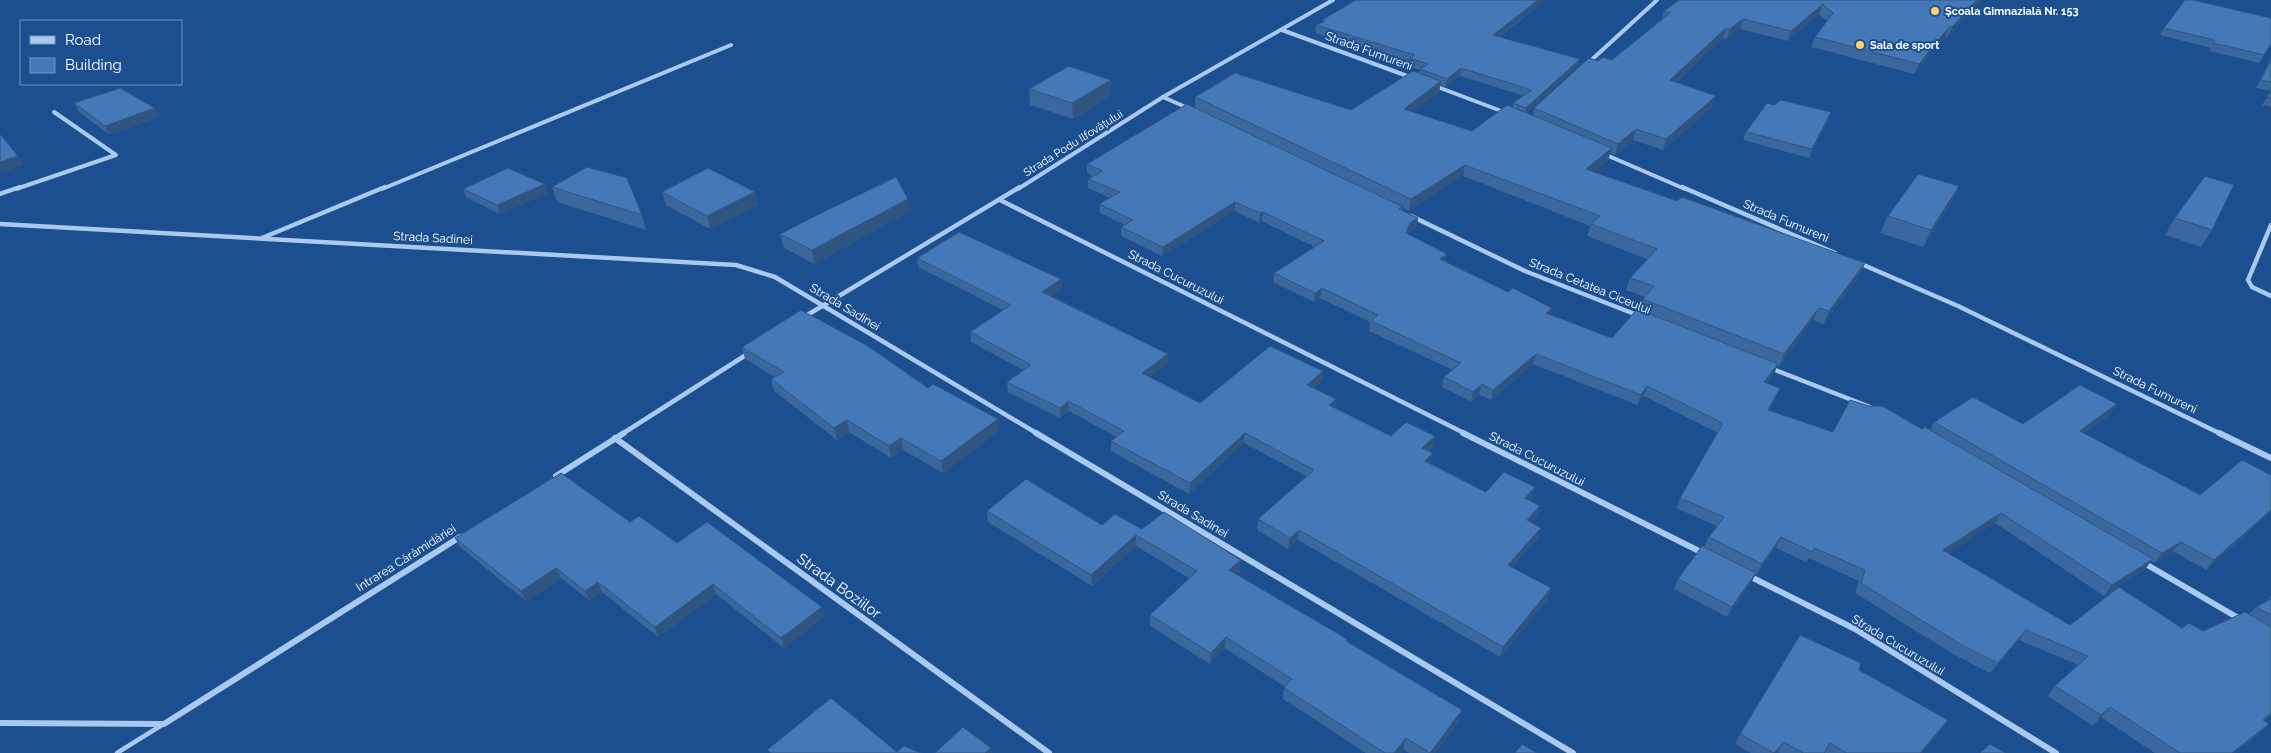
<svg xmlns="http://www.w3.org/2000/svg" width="2271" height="753" font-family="Raleway,sans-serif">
  <rect width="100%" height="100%" fill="#1b4f8f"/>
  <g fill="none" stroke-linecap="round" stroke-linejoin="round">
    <polyline stroke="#a9c9ee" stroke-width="4.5" points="117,753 162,725"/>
    <g stroke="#a9c9ee" stroke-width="4">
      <polyline points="1282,30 1410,77"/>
      <polyline points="1587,64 1657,0"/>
      <polyline points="1435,86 1504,112"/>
      <polyline points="1163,97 1190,109"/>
      <polyline points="1604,154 1685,189"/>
      <polyline points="16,189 116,155 54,112"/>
      <polyline points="382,189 731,45"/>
      <polyline points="1018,189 1163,97 1333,0"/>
    </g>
    <g stroke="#a9c9ee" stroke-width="4.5">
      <polyline points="1682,187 1835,253"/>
      <polyline points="0,194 20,187"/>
      <polyline points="1000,200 1466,434"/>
      <polyline points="1411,216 1525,271 1637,315"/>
      <polyline points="0,224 736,265 775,277 1038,434"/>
      <polyline points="2271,225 2248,280 2252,287 2271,296"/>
      <polyline points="262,238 385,187"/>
      <polyline points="1859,263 1958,306 2221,434"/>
      <polyline points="804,317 1020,187"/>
      <polyline points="1770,368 1870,407"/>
      <polyline points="622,434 749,353"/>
    </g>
    <g stroke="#a9c9ee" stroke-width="6">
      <polyline points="1036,433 1573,753"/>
      <polyline points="1463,433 1703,553"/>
      <polyline points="2219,433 2271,458"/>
      <polyline points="615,438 1049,753"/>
      <polyline points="556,476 624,433"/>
      <polyline points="2144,563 2240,619"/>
      <polyline points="1749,576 1855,629 2056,753"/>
      <polyline points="0,723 164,724 460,537"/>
    </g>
  </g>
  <g fill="#3a679d" fill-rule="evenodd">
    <path d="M1679,0h303l-35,37h-2l-31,37 -103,-27 4,-10 12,-16 -8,-7 -31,27 -48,-12 -13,10 -4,-1 -47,44 36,25 -49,43 -30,-10 -18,15 -5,-2 -2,7 -14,12 83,29 188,62 -6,13 -36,48 -10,-4 -34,47 -2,-1 -3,8 -7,9 9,15 -7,12 64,22 89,-3 8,1 4,-8 89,2 88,-10 -27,19 116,62 71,17 -65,58 -33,-19 -18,12 -4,-2 -6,8 -41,27 -109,-73 -47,31 122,71 112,3 21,3 46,-17 7,-7 10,-5 5,-6v119l-7,6 -5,13 -24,19h-80l-54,-36 -8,9 -46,-30 8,-10 23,-21 -59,-25 -29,33 -37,-19 -98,-61 4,-12 -50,-23 -3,4 -30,-14 -19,26h-1l-5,9 -24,34 -53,-28 4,-10 26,-32 5,-10 8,-11 -41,-18 4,-10 38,-65 -74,-37 -7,9 -104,-41 -42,36 -12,-6 -8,8 -29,-15 2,-10 9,-7 -84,-39 1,-9 -50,-24 -6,4 -41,-20 1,-9 41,-26 -53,-26 -3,2 -24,-12 -73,45 -41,-20v-9l4,-2 -25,-12 -1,-9 11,-6 -22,-10v-9l5,-3 -6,-3v-9l108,-56v-11l156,13 68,-37 1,-3 -11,-4v-4l-94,-29 1,-8 6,-2v-3l220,-17 -43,34 79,29 -51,47 6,3 1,-8 64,-47 14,-1 50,-41 2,-8zM1460,76l64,20 -11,7v5l-41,23 -59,-19 26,-20 1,-7 6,2zM1463,176l127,50 -3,10 60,23 -17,19 -4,12 19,7 -2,2 -3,11 -28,28 -62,-23 2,-7 -44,-16 -63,-30 2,-8 -39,-20v-1l8,-6 2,-9 -16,-7 1,-4 6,4z"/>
    <polygon points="2164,28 2271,45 2259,63 2209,51 2211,48 2160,35"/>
    <polygon points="2271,58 2271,107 2262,105 2271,91 2256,88"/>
    <polygon points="1029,89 1111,95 1073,119 1030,105"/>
    <polygon points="74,103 155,108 160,116 110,135 79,112"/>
    <polygon points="1831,112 1828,120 1809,158 1743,140 1746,132"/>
    <polygon points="1959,186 1951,203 1923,247 1880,233 1888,216"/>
    <polygon points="552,187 642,215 646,230 557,202"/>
    <polygon points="463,189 548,193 500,214 466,197"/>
    <polygon points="662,192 755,192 758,205 710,229 666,205"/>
    <polygon points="910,211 814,264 783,247 780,234"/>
    <polygon points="2175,218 2212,230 2201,247 2165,235"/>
    <polygon points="917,258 1061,279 1062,288 1051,296 1168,354 1167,364 1150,377 1200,403 1323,371 1322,381 1314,388 1336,399 1335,408 1391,436 1435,436 1433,446 1428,451 1431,464 1486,492 1535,487 1532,498 1529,501 1537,516 1531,523 1541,528 1538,539 1512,567 1548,599 1500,657 1298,540 1288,549 1257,530 1258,519 1306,476 1244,443 1189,494 1111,451 1111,441 1116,437 1069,411 1060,418 1008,392 1007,382 1023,370 971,342 970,332 1003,310 918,267"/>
    <polygon points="742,347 928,388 999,431 943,473 903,450 891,458 849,432 837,440 774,391 771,379 775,377 745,359"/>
    <polygon points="987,511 1102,525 1142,529 1240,571 1236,574 1347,639 1347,642 1459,721 1435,753 1409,753 1403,749 1400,753 1366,753 1283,699 1284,688 1285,687 1225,648 1210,664 1150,626 1150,615 1189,578 1136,546 1092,586 988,522"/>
    <polygon points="630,522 822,607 824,617 784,648 716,594 658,637 602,592 590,601 561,578 526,601 460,547 455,538"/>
    <polygon points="1859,670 1948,720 1941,730 1922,753 1780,753 1778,752 1777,753 1751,753 1735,744 1740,734"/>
  </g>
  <g fill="#305480">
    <polygon points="1538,0 1543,0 1542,3 1491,42 1493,35"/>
    <polygon points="1977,0 1982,0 1947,37 1952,27"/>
    <polygon points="1823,4 1819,14 1788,41 1791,31"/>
    <polygon points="1743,19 1740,29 1727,39 1730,29"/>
    <polygon points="1949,27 1945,37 1914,74 1919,64"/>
    <polygon points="1726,28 1723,38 1667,90 1670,80"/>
    <polygon points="1580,59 1578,66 1524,116 1526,108"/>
    <polygon points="1461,68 1460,76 1446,87 1447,79"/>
    <polygon points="1111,80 1111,95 1073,119 1072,103"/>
    <polygon points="1441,81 1439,92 1402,121 1404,109"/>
    <polygon points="1716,96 1712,107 1663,150 1666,139"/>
    <polygon points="155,108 160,116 110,135 105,126"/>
    <polygon points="1831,112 1828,120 1809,158 1812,149"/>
    <polygon points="1636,129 1633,140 1615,155 1618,144"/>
    <polygon points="1612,148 1608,160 1583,181 1586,169"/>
    <polygon points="18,156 24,165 0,173 0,162"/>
    <polygon points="1465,165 1463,176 1409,211 1411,199"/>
    <polygon points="545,184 548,193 500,214 497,205"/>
    <polygon points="1959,186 1951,203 1923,247 1931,230"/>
    <polygon points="755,192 758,205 710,229 707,216"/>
    <polygon points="908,199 910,211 814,264 812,250"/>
    <polygon points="1235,202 1235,211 1162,256 1163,247"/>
    <polygon points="1263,212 1262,221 1259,223 1260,213"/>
    <polygon points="1418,218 1416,227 1408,233 1404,242 1406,233 1410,223"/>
    <polygon points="1447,254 1445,263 1440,259"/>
    <polygon points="1865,263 1859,276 1823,324 1829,311"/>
    <polygon points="1061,279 1062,288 1043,301 1042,292"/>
    <polygon points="1322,288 1320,298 1314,302 1315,293"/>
    <polygon points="1552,308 1549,318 1546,313"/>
    <polygon points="1819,308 1813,320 1779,367 1784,354"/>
    <polygon points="1168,354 1167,364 1142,383 1142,373"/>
    <polygon points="1536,354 1533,364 1491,400 1493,390"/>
    <polygon points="1778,364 1774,374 1760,392 1764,382"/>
    <polygon points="1323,371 1322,381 1306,395 1307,385"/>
    <polygon points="1482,384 1479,394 1471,402 1473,392"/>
    <polygon points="1647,386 1644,396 1637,405 1641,395"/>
    <polygon points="1780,388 1776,398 1763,420 1768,410"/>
    <polygon points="1336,399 1335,409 1329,405"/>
    <polygon points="1068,401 1069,411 1060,418 1060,408"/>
    <polygon points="2117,404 2111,414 2074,441 2080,431"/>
    <polygon points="998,419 999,431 943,473 941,461"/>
    <polygon points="847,420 849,432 837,440 834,428"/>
    <polygon points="1245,433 1244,443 1189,494 1190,483"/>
    <polygon points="1435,436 1433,446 1420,458 1422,448"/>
    <polygon points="901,438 903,450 891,458 889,446"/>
    <polygon points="1433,453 1431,463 1425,461"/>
    <polygon points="1535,487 1532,498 1522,508 1525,498"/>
    <polygon points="1540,506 1537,516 1524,531 1527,520"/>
    <polygon points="2271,510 2271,512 2206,570 2214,560"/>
    <polygon points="2001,513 1995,523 1937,561 1943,550"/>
    <polygon points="1541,528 1538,539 1505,575 1508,565"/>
    <polygon points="1299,530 1298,540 1288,549 1290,538"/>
    <polygon points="1136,535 1136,546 1092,586 1091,575"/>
    <polygon points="1781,537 1776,548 1757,574 1762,564"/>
    <polygon points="2181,542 2173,551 2155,563 2162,553"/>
    <polygon points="2153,559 2145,569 2104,596 2112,585"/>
    <polygon points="1241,560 1240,571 1229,581 1229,570"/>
    <polygon points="556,568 561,578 526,601 521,591"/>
    <polygon points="1756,573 1751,583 1727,617 1732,607"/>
    <polygon points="598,582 602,592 590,601 585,591"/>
    <polygon points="713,584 716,594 658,637 655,627"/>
    <polygon points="1551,588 1548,599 1500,657 1503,647"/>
    <polygon points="822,607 824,617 784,648 781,638"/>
    <polygon points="2026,630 2019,640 1990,673 1998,663"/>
    <polygon points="1226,637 1225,648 1210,664 1211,653"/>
    <polygon points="2110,707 2101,717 2093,726 2101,715"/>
    <polygon points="1462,710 1459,721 1435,753 1430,753"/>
    <polygon points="2271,713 2271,715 2253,730 2263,720"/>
    <polygon points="1948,720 1941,730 1922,753 1920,753"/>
    <polygon points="2269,724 2259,734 2235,753 2232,753"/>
    <polygon points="1406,738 1403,749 1400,753 1394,753"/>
    <polygon points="1784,742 1777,753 1774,753"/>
    <polygon points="991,748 992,753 985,753"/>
  </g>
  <g fill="#4478b7" stroke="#305480">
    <polygon points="1356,0 1538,0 1493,35 1580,59 1526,108 1513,103 1532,90 1461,68 1447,79 1420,69 1428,64 1410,58 1415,55 1316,25 1325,21 1322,20"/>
    <polygon points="1679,0 1977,0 1952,27 1949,27 1919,64 1815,37 1833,13 1823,4 1791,31 1743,19 1730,29 1726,28 1670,80 1716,96 1666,139 1636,129 1618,144 1534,108 1589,58 1598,61 1603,57 1612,60 1670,13 1664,11"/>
    <polygon points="2185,0 2193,0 2271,18 2271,44 2264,55 2213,43 2215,40 2164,28"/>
    <polygon points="2271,60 2271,82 2261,80"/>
    <polygon points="1069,66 1111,80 1072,103 1029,89"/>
    <polygon points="1413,71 1441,81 1404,109 1472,131 1507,105 1612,148 1586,169 1677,201 1682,197 1865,263 1829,311 1819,308 1784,354 1643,299 1654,286 1630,278 1657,249 1591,224 1600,216 1465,165 1411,199 1195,97 1235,73 1351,110"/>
    <polygon points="120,88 155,108 105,126 74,103"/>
    <polygon points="2271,91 2271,98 2267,97"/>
    <polygon points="1781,100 1831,112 1812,149 1746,132 1767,103 1774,105"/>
    <polygon points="1187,104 1403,207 1399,209 1418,218 1410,223 1406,233 1447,254 1440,259 1508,292 1513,288 1552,308 1546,313 1612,338 1637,309 1778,364 1764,382 1780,388 1768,410 1833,432 1850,400 1869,406 1882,406 1922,429 1925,427 2153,559 2112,585 2001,513 1943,550 2070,625 2119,587 2182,628 2189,623 2203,631 2245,612 2271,627 2271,713 2263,720 2269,724 2232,753 2180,753 2110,707 2101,715 2055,686 2088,656 2026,630 1998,663 1960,644 1861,583 1865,570 1814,548 1812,552 1781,537 1762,564 1709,537 1724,517 1680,498 1723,423 1647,386 1641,395 1536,354 1493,390 1482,384 1473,392 1444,377 1461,363 1371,321 1378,315 1322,288 1315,293 1274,273 1324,241 1263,212 1260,213 1235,202 1163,247 1121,227 1133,220 1099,204 1120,192 1088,179 1103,171 1087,164"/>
    <polygon points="0,134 18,156 0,162"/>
    <polygon points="587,167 627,178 642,215 552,187"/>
    <polygon points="508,168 545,184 497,205 463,189"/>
    <polygon points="708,168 755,192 707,216 662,192"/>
    <polygon points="1918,174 1959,186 1931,230 1888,216"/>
    <polygon points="2205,176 2234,185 2212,230 2175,218"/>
    <polygon points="896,177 908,199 812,250 780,234 819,214"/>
    <polygon points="959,232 1061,279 1042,292 1168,354 1142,373 1200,403 1270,346 1323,371 1307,385 1336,399 1329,405 1391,436 1406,422 1435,436 1422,448 1433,453 1425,461 1486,492 1504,472 1535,487 1525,498 1540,506 1527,520 1541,528 1508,565 1551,588 1503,647 1299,530 1290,538 1258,519 1314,470 1245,433 1190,483 1111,441 1124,431 1068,401 1060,408 1007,382 1031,365 970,332 1011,305 917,258"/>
    <polygon points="801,310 868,346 928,388 933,384 998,419 941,461 901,438 889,446 847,420 834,428 771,379 784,372 742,347"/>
    <polygon points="2080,385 2117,404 2080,431 2200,495 2242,460 2271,475 2271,510 2214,560 2181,542 2162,553 1934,422 1973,397 2023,424"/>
    <polygon points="561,473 630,522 639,516 677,543 707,522 822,607 781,638 713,584 655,627 598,582 585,591 556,568 521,591 455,538"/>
    <polygon points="1026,479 1102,525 1115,514 1142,529 1164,512 1241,560 1229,570 1347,639 1346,641 1462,710 1430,753 1406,738 1394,753 1385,753 1284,688 1292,679 1226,637 1211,653 1150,615 1197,571 1136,535 1091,575 987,511"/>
    <polygon points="1702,546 1756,573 1732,607 1678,579"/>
    <polygon points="2271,599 2271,615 2256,607"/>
    <polygon points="1800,635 1861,663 1859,670 1948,720 1920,753 1846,753 1830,743 1824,753 1803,753 1784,742 1774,753 1740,734"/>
    <polygon points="831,698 897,752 904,746 921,753 771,753 767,750"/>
    <polygon points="963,727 991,748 985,753 935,753"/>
    <polygon points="1522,744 1537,753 1515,753"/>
    <polygon points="1990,744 2006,753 1980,753"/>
  </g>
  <g fill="#ffd166" stroke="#1b4f8f" stroke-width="2">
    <circle cx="1935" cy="11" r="5"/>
    <circle cx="1860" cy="45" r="5"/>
  </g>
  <g text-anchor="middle" stroke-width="4" stroke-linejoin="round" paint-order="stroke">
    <g font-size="11" font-weight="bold" fill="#fff" stroke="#1b4f8f" text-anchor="start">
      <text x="1945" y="15">Școala Gimnazială Nr. 153</text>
      <text x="1870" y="49">Sala de sport</text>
    </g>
    <g font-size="11" fill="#fff" stroke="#1b4f8f">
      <text transform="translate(1073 143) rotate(-32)" y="4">Strada Podu Ilfovățului</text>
    </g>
    <g font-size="12" fill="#fff" stroke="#1b4f8f">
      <text transform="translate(1369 51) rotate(20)" y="4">Strada Fumureni</text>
      <text transform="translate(1786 221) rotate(23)" y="4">Strada Fumureni</text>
      <text transform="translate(433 238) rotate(3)" y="4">Strada Sadinei</text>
      <text transform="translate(1176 277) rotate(27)" y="4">Strada Cucuruzului</text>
      <text transform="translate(1590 286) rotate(22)" y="4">Strada Cetatea Ciceului</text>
      <text transform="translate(845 307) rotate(31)" y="4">Strada Sadinei</text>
      <text transform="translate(2155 390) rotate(26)" y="4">Strada Fumureni</text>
      <text transform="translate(1537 459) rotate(27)" y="4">Strada Cucuruzului</text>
      <text transform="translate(1193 514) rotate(31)" y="4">Strada Sadinei</text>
      <text transform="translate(406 558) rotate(-32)" y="4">Intrarea Cărămidăriei</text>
      <text transform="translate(1898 645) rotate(31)" y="4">Strada Cucuruzului</text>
    </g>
    <g font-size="15" fill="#fff" stroke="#1b4f8f">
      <text transform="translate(839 586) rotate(36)" y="5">Strada Boziilor</text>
    </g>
  </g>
  <rect x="20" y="20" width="162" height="65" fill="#1b4f8f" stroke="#7695bc"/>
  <rect x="30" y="36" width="25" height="8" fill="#a9c9ee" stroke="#7695bc"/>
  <text x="65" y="45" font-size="15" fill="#ffffff">Road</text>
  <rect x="30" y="58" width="25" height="15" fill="#4478b7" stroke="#7695bc"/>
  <text x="65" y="70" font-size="15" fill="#ffffff">Building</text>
</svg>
